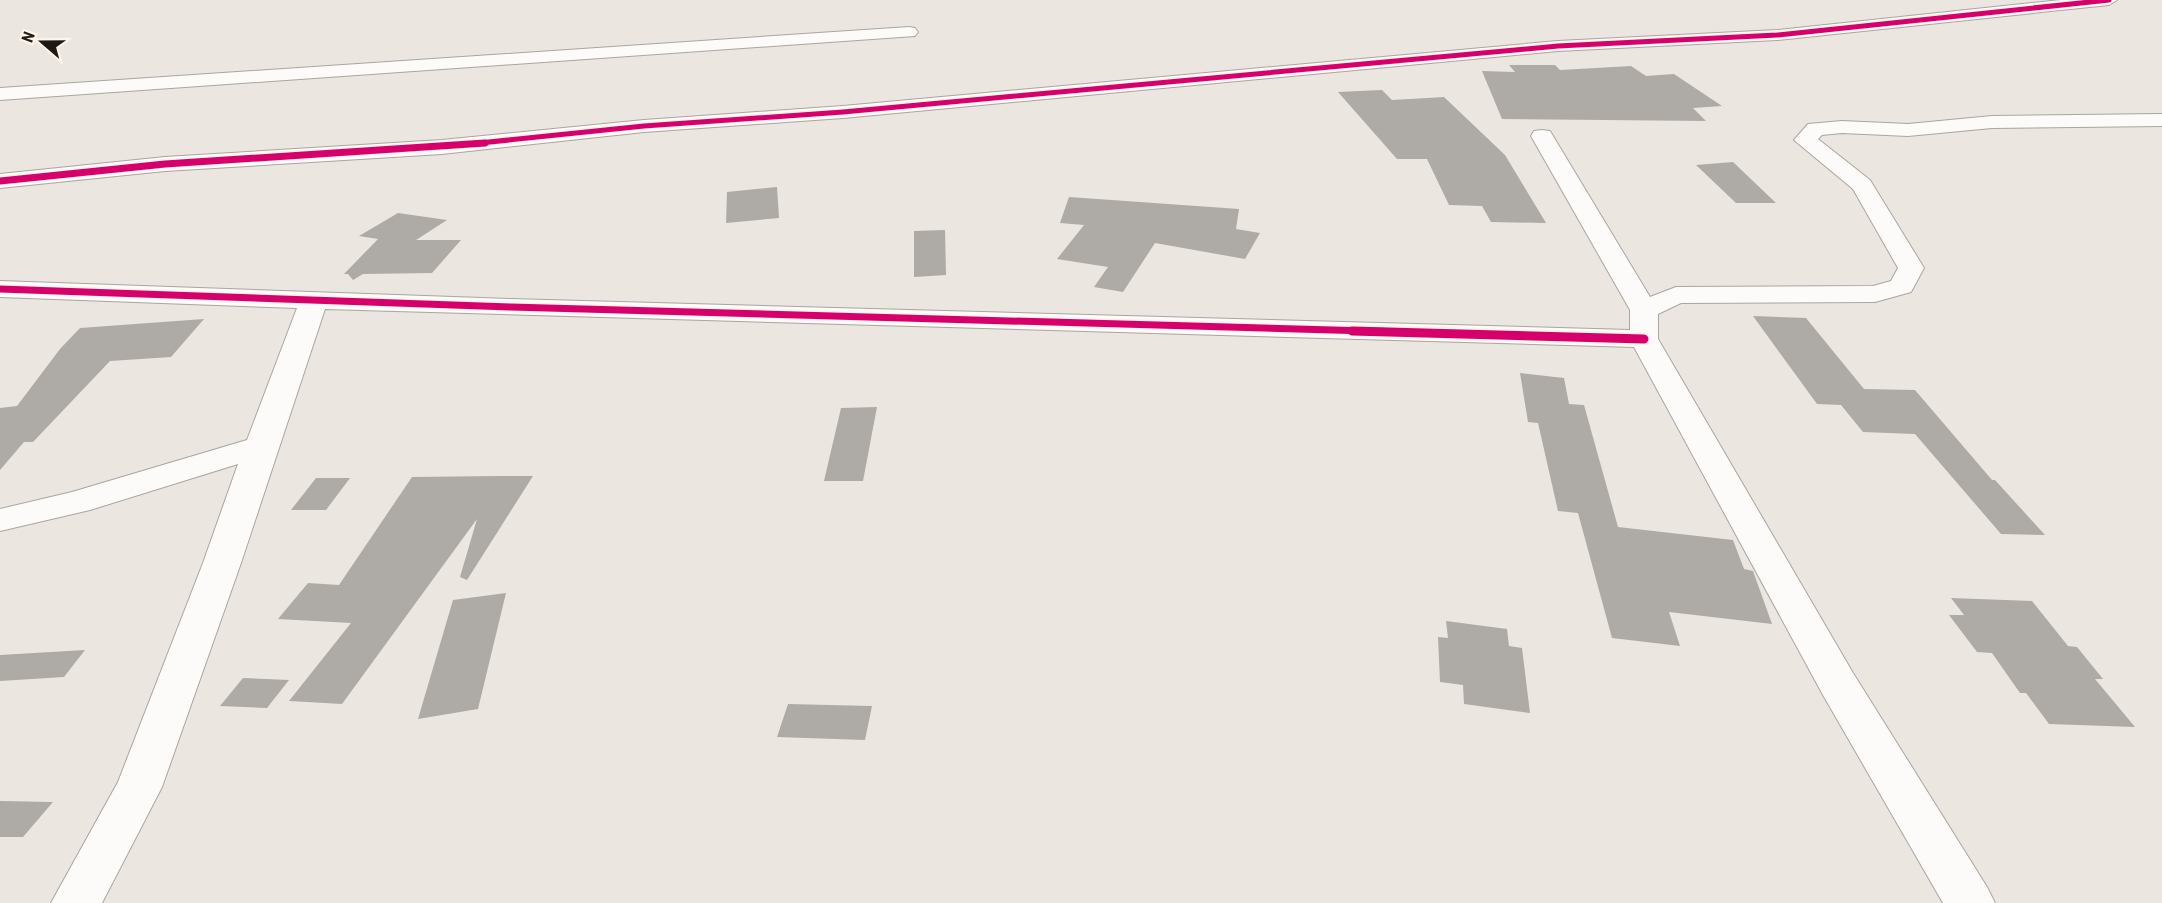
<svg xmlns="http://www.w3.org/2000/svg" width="2162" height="903" font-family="'Roboto Condensed',sans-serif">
  <rect width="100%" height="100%" fill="#ece6e0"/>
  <g fill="#aeaaa5">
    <polygon points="1509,65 1555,65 1560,70 1631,66 1646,76 1674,74 1722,106 1693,108 1706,121 1502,119 1482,71 1515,72"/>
    <polygon points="1382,90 1392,100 1444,97 1505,155 1546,223 1491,222 1482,206 1449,205 1427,159 1397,159 1338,92"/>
    <polygon points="1733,162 1776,203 1736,203 1696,165"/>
    <polygon points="777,187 779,218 726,223 727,192"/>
    <polygon points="1069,197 1239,209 1236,229 1260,233 1245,259 1155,243 1123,292 1094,287 1108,267 1057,259 1084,225 1060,223"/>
    <polygon points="398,213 447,220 416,240 461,240 432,273 363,274 353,280 348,274 344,274 378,239 359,236"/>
    <polygon points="945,230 946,275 914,277 914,231"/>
    <polygon points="1753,316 1806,318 1864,389 1915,390 1992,480 1995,480 2045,535 2001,534 1915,434 1863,432 1841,405 1817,404"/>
    <polygon points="204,319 171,357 110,361 33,442 24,442 0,470 0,408 17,406 60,349 80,328"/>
    <polygon points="1520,373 1564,378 1569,404 1584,405 1618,527 1733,540 1744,569 1753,571 1772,624 1669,612 1680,646 1612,638 1578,513 1558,511 1538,423 1528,422"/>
    <polygon points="877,407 863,481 824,481 841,408"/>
    <polygon points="497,476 533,476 467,580 460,577 477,519 342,704 289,701 351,623 278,619 308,583 339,585 412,477"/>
    <polygon points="316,478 350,478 326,510 291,510"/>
    <polygon points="506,593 478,709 418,719 453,600"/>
    <polygon points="1951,598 2032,601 2068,646 2077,647 2103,679 2095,679 2135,727 2049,724 2026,693 2020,693 1992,653 1977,652 1949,615 1964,615"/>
    <polygon points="1446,621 1507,629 1509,646 1522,648 1530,713 1464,704 1463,685 1440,682 1438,637 1448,638"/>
    <polygon points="85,650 64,677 0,681 0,655"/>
    <polygon points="243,678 289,680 267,708 220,706"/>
    <polygon points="788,704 872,706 865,740 777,737"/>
    <polygon points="0,801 53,802 23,837 0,837"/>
  </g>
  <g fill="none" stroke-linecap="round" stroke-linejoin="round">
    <g stroke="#a9a5a0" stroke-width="2">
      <g id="minor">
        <polygon points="2061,0 2117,0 2109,5 1777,40 1558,51 843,118 644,132 442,154 165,171 0,188 0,174 165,157 442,140 644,120 843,106 1558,41 1777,30"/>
        <polygon points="909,27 915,28 918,32 915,36 0,100 0,88"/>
        <polygon points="2162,114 2162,126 1992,128 1908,136 1842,133 1822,135 1818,139 1870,180 1924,268 1911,292 1875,302 1681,303 1658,314 1658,339 1853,673 1987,887 1995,903 1943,903 1823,695 1634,347 325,309 241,563 162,787 102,903 51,903 118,782 203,563 238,464 90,510 0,531 0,509 72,492 247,440 297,308 0,297 0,281 511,299 1630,330 1630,310 1531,136 1534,131 1542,130 1550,131 1650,297 1676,287 1873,286 1891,281 1898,268 1853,189 1794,140 1808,124 1842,121 1908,124 1992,116"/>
      </g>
    </g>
    <use href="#minor" fill="#fcfbfa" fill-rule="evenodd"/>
    <g stroke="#fef4e8" stroke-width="8">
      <polyline id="cycleway-far2" points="470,144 644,126 843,112 1558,46 1777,35 2109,0"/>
    </g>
    <g stroke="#fef4e8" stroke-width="10">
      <g id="cycleway-far1">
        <polyline points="0,181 165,164 485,143"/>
        <polyline points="0,289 511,307 1405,332"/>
      </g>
    </g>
    <g stroke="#fef4e8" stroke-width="13">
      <polyline id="cycleway" points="1352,331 1644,339"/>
    </g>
    <use href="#cycleway-far2" stroke="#d6006c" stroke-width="5"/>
    <use href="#cycleway-far1" stroke="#d6006c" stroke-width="7"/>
    <use href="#cycleway" stroke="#d6006c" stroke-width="9"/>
  </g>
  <g transform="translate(42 42) rotate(290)" stroke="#fef4e8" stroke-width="4.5" paint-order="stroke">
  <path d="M0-4.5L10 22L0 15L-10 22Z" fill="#1e1b17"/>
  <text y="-9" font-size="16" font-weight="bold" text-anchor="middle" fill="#1e1b17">N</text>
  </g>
</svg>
